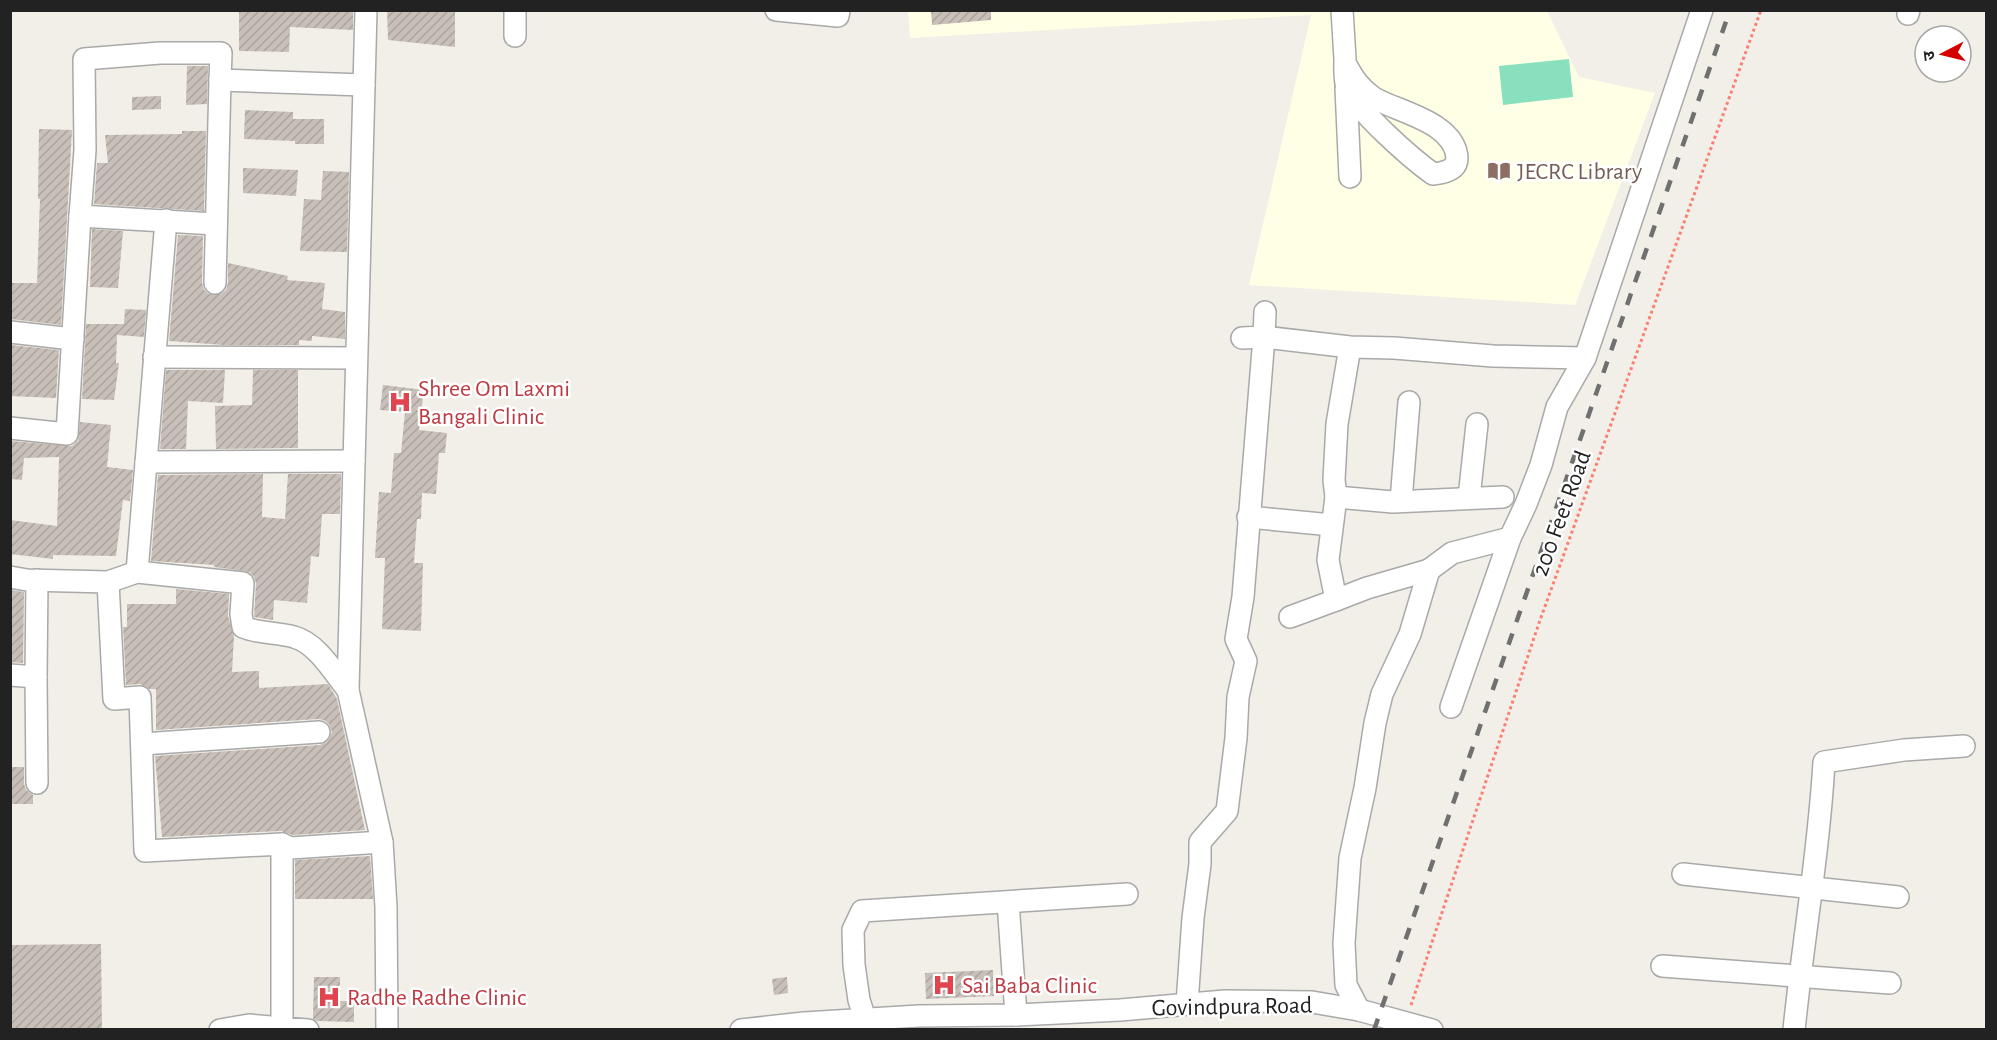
<svg xmlns="http://www.w3.org/2000/svg" width="1997" height="1040" font-family="'Alegreya Sans','Noto Sans Devanagari',sans-serif">
  <defs>
    <pattern id="building-hatch" width="6" height="6" patternUnits="userSpaceOnUse" patternTransform="scale(1.5)"><rect width="6" height="6" fill="#c7bfb8"/><path d="M-1 1l2-2M0 6l6-6M5 7l2-2" fill="none" stroke="#aba49e"/></pattern>
  </defs>
  <rect width="100%" height="100%" fill="#f2efe9"/>
  <polygon fill="#ffffe5" points="908,11 1547,11 1579,77 1655,93 1575,305 1249,285 1311,15 910,38"/>
  <polygon fill="#88e0be" points="1569,59 1573,97 1503,105 1499,66"/>
  <g fill="url(#building-hatch)">
    <polygon points="239,10 353,10 353,30 290,27 289,52 239,51"/>
    <polygon points="387,10 455,10 455,47 388,40"/>
    <polygon points="931,10 991,10 991,20 932,25"/>
    <polygon points="187,66 208,66 207,104 186,105"/>
    <polygon points="161,96 161,109 132,110 132,97"/>
    <polygon points="245,110 293,112 293,119 324,119 324,144 295,144 295,141 244,139"/>
    <polygon points="39,129 72,130 61,325 10,319 10,283 37,283 40,199 38,199"/>
    <polygon points="182,131 206,131 204,211 94,204 97,163 108,163 105,135 182,134"/>
    <polygon points="243,168 298,170 296,196 243,193"/>
    <polygon points="323,171 349,172 347,252 300,251 304,199 321,200"/>
    <polygon points="92,229 123,231 118,288 90,287"/>
    <polygon points="178,235 203,236 202,283 204,290 209,294 221,294 226,290 228,283 228,263 288,276 287,280 325,283 322,309 345,312 345,339 312,336 312,341 299,340 299,345 224,345 169,341"/>
    <polygon points="125,309 146,310 144,337 117,335 116,363 119,363 114,400 82,399 86,324 124,324"/>
    <polygon points="10,345 59,350 56,398 10,396"/>
    <polygon points="166,370 225,370 223,403 188,401 186,449 160,449"/>
    <polygon points="253,370 298,370 298,448 216,449 215,406 252,405"/>
    <polygon points="383,385 424,390 419,430 447,433 445,453 439,453 436,494 422,493 421,519 417,519 414,563 423,563 421,631 382,629 385,558 375,558 379,492 391,493 394,453 401,453 405,412 380,410"/>
    <polygon points="80,422 111,425 107,467 133,470 130,501 123,500 116,556 53,555 53,559 10,554 10,520 57,526 59,457 24,458 22,480 10,479 10,441 72,446 78,441"/>
    <polygon points="263,474 262,517 285,519 288,474 341,474 340,514 322,514 319,557 311,556 307,603 274,600 273,620 254,617 256,583 254,577 250,572 214,567 214,565 151,561 158,475"/>
    <polygon points="176,589 229,594 228,616 234,636 232,672 259,671 259,688 328,684 337,699 365,830 293,835 281,831 162,837 155,756 320,745 327,742 332,732 329,724 324,720 318,719 156,730 156,689 149,689 140,684 126,685 123,627 127,627 127,604 176,604"/>
    <polygon points="10,590 24,592 23,663 10,662"/>
    <polygon points="10,767 24,767 24,784 26,790 33,795 33,804 10,804"/>
    <polygon points="370,856 373,899 295,899 295,860"/>
    <polygon points="101,944 102,1029 10,1029 10,945"/>
    <polygon points="993,970 994,996 926,999 925,973"/>
    <polygon points="314,977 340,977 340,1001 354,1001 354,1022 317,1021 313,1019"/>
    <polygon points="787,977 788,993 774,995 772,979"/>
  </g>
  <g fill="none" stroke-linecap="round" stroke-linejoin="round">
    <g stroke="#a9a9a9" stroke-width="24">
      <g id="minor">
        <polyline points="366,10 348,690 382,842 386,907 387,1030"/>
        <polyline points="515,10 515,36"/>
        <polyline points="776,10 838,16 839,10"/>
        <path d="M1342,10l3,49c0,9 -1,20 2,28 9,23 65,72 86,87 10,-1 24,-4 24,-16 -2,-36 -59,-46 -83,-60 -14,-9 -21,-20 -29,-35"/>
        <polyline points="1908,14 1909,10"/>
        <polyline points="1346,88 1350,177"/>
        <polyline points="215,224 80,216 85,150 84,59 160,53 221,53 220,80 364,85"/>
        <polyline points="215,283 220,80"/>
        <polyline points="10,332 73,339"/>
        <polyline points="1242,338 1264,337 1265,312"/>
        <polyline points="154,357 356,358"/>
        <polyline points="1585,358 1702,10"/>
        <polyline points="10,428 67,434 80,216"/>
        <polyline points="146,462 354,461"/>
        <polyline points="1336,497 1393,502 1503,497"/>
        <polyline points="1469,498 1477,424"/>
        <polyline points="1401,501 1409,402"/>
        <polyline points="1248,517 1332,525"/>
        <polyline points="137,572 166,220"/>
        <path d="M10,577l17,3 81,2 29,-10 106,11 -2,31 2,13c17,7 34,5 51,10 23,6 40,36 54,53"/>
        <polyline points="108,582 114,699 140,697 145,851 282,844 282,1028 308,1030"/>
        <polyline points="1290,617 1336,600"/>
        <polyline points="10,675 36,677 37,580"/>
        <polyline points="36,677 37,783"/>
        <polyline points="1451,707 1510,538"/>
        <polyline points="142,744 319,732"/>
        <polyline points="282,844 290,848 382,842"/>
        <polyline points="1683,874 1898,897"/>
        <polyline points="1008,902 1016,1015"/>
        <polyline points="1662,966 1890,983"/>
        <polyline points="1187,1004 1193,918 1200,864 1200,842 1227,811 1236,738 1238,697 1246,661 1236,639 1243,597 1264,337 1350,347 1394,348 1493,356 1585,358 1557,407 1541,465 1526,504 1510,538 1452,553 1429,570 1367,588 1336,600 1328,560 1336,497 1334,480 1337,424 1350,347"/>
        <polyline points="1359,1010 1346,985 1344,943 1350,858 1365,788 1375,723 1382,694 1410,634 1429,570"/>
        <polyline points="220,1030 249,1025 282,1028"/>
        <polyline points="741,1030 804,1023 919,1016 1016,1015 1120,1010 1225,1001 1312,1002 1359,1010 1432,1030"/>
        <polyline points="865,1030 865,1019 859,1000 854,965 853,930 862,911 1127,894"/>
        <path d="M1794,1030c9,-90 25,-178 30,-268l80,-12 60,-4"/>
      </g>
    </g>
    <polyline stroke="#fa8072" stroke-width="3" stroke-dasharray="3 3" stroke-linecap="butt" points="1411,1005 1539,623 1761,10"/>
    <use href="#minor" stroke="#fff" stroke-width="21"/>
    <polyline stroke="#707070" stroke-width="4.5" stroke-dasharray="12 12" stroke-linecap="butt" points="1374,1030 1730,10"/>
  </g>
  <defs>
    <g id="library-bare" transform="scale(1.8)"><path d="M-6-4Q-3-5.5-.7-3.5V5Q-3 3-6 4ZM6-4Q3-5.5 .7-3.5V5Q3 3 6 4Z" fill="#8d6e63" stroke="#fff" stroke-width="2.5" paint-order="stroke"/></g>
    <g id="hospital-bare" transform="scale(1.8)"><path d="M-5-5h3v3.5h4V-5h3V5h-3V1.5h-4V5h-3Z" fill="#e0444e" stroke="#fff" stroke-width="2.5" paint-order="stroke"/></g>
  </defs>
  <g fill-rule="evenodd">
    <use href="#library-bare" x="1499" y="171"/>
    <use href="#hospital-bare" x="400" y="402"/>
    <use href="#hospital-bare" x="944" y="985"/>
    <use href="#hospital-bare" x="329" y="997"/>
  </g>
  <g text-anchor="middle" stroke-width="5" stroke-linejoin="round" paint-order="stroke">
    <g font-size="24" fill="#785e54" stroke="#fff" text-anchor="start">
      <text x="1517" y="179">JECRC Library</text>
    </g>
    <g font-size="24" fill="#be3a42" stroke="#fff" text-anchor="start">
      <text x="418" y="396">Shree Om Laxmi<tspan x="418" dy="28">Bangali Clinic</tspan></text>
      <text x="962" y="993">Sai Baba Clinic</text>
      <text x="347" y="1005">Radhe Radhe Clinic</text>
    </g>
    <g font-size="24" fill="#222" stroke="#fff">
      <text transform="translate(1561 513) rotate(-70)" y="8">200 Feet Road</text>
      <text transform="translate(1232 1006) rotate(-1)" y="8">Govindpura Road</text>
    </g>
  </g>
  <rect width="1997" height="1040" fill="none" stroke="#222222" stroke-width="24"/>
  <g transform="translate(1943 54) rotate(263)"><circle r="28" fill="#ffffff" stroke="#a7a7a7" stroke-width="1.5"/>
  <path d="M0-4.5L10 22L0 15L-10 22Z" fill="#d40000"/>
  <text y="-9" font-size="16" font-weight="bold" text-anchor="middle" fill="#222222">उ</text>
  </g>
</svg>
